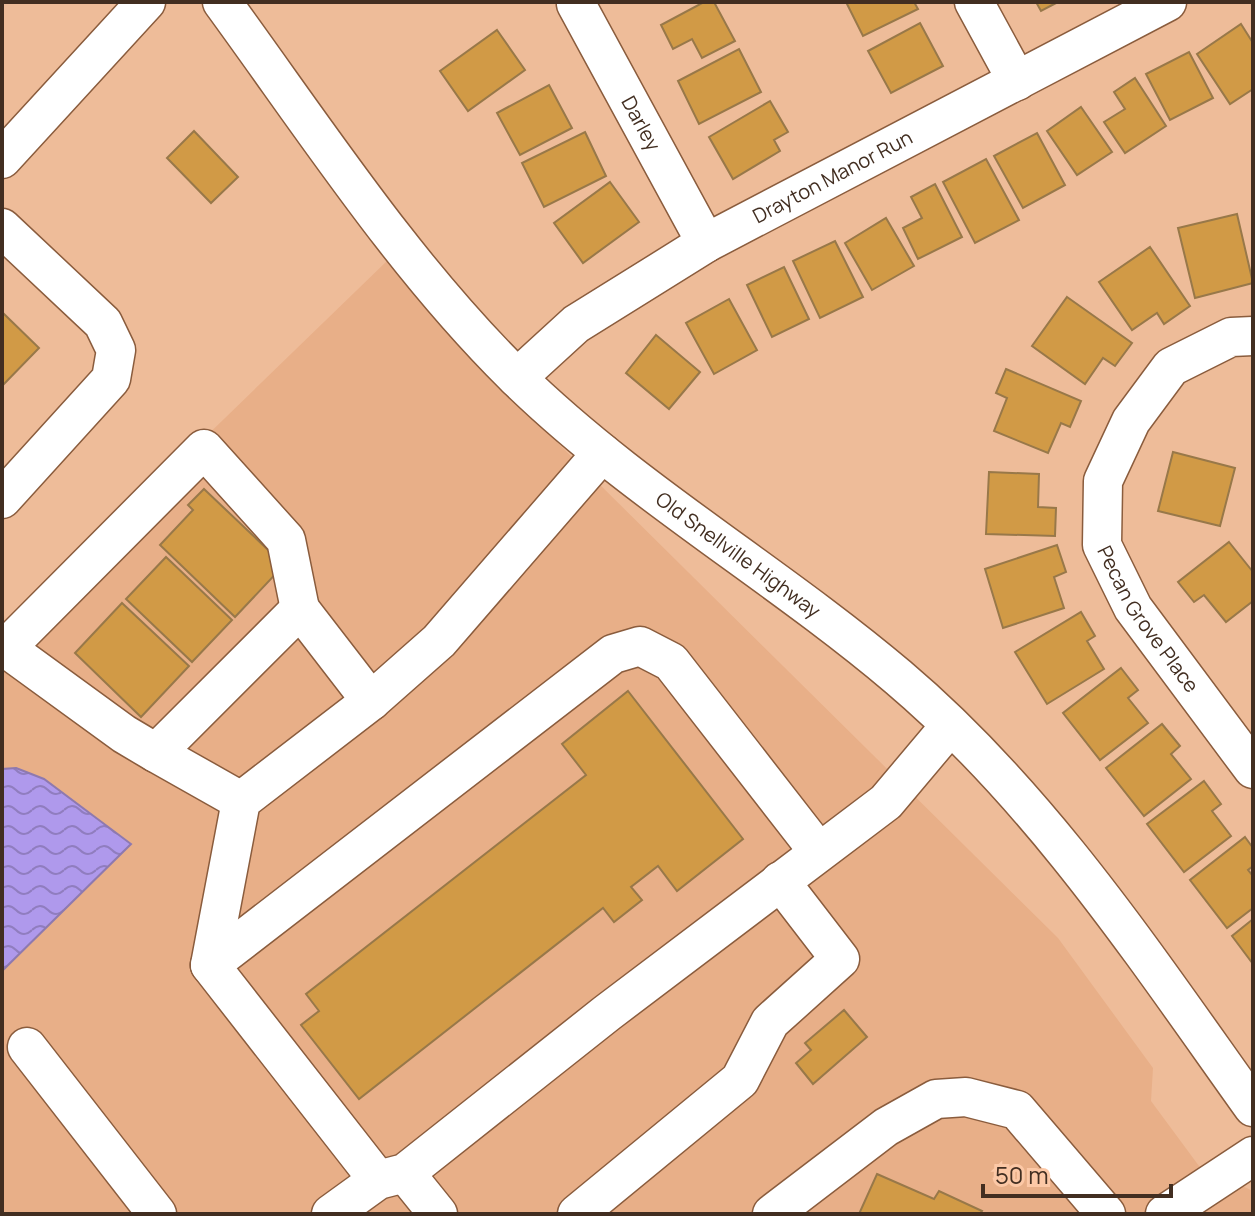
<svg xmlns="http://www.w3.org/2000/svg" width="1255" height="1216" font-family="Manrope,sans-serif">
  <defs>
    <pattern id="water-waves" width="16" height="10" patternUnits="userSpaceOnUse" patternTransform="scale(2)"><rect width="16" height="10" fill="#af99ec"/><path d="M0 5q4-4 8 0t8 0" fill="none" stroke="#907dbf"/></pattern>
  </defs>
  <rect width="100%" height="100%" fill="#eebc99"/>
  <polygon fill="#e8af88" points="388,260 495,381 1058,938 1153,1068 1151,1101 1199,1166 1253,1191 1253,1214 2,1214 2,634"/>
  <polygon fill="url(#water-waves)" stroke="#8e79af" stroke-width="2" points="16,768 44,779 131,844 2,971 2,769"/>
  <g fill="#d19a46" stroke="#987849" stroke-width="2">
    <polygon points="704,2 714,2 735,41 702,58 692,39 673,49 661,25"/>
    <polygon points="846,2 914,2 918,9 863,36"/>
    <polygon points="1036,2 1058,2 1041,11"/>
    <polygon points="920,23 943,66 891,93 868,51"/>
    <polygon points="1241,24 1253,43 1253,89 1230,104 1197,54"/>
    <polygon points="497,30 525,70 468,111 440,71"/>
    <polygon points="739,49 761,92 699,124 678,81"/>
    <polygon points="1189,52 1213,98 1170,120 1146,74"/>
    <polygon points="1135,78 1166,126 1125,153 1104,122 1125,109 1114,92"/>
    <polygon points="549,85 572,128 520,155 497,113"/>
    <polygon points="770,101 788,132 774,140 780,151 733,179 709,137"/>
    <polygon points="1081,107 1112,152 1077,175 1047,131"/>
    <polygon points="194,131 238,177 211,203 167,158"/>
    <polygon points="585,132 606,176 544,207 522,163"/>
    <polygon points="1037,133 1065,185 1023,208 994,156"/>
    <polygon points="986,159 1019,220 975,243 943,182"/>
    <polygon points="610,182 639,222 583,263 554,223"/>
    <polygon points="935,184 962,237 918,259 903,228 922,218 911,197"/>
    <polygon points="1237,214 1253,283 1195,298 1178,228"/>
    <polygon points="886,218 914,266 872,290 845,243"/>
    <polygon points="835,241 863,297 820,318 793,261"/>
    <polygon points="1150,247 1190,306 1164,324 1157,313 1132,330 1099,282"/>
    <polygon points="784,267 809,319 772,337 747,285"/>
    <polygon points="1067,297 1132,343 1115,366 1103,358 1085,384 1032,346"/>
    <polygon points="729,299 757,350 714,374 686,323"/>
    <polygon points="2,312 39,348 2,386"/>
    <polygon points="656,335 700,372 669,409 626,373"/>
    <polygon points="1006,369 1081,401 1070,427 1061,423 1048,453 994,431 1007,398 996,393"/>
    <polygon points="1173,452 1235,468 1220,526 1158,511"/>
    <polygon points="989,472 1039,474 1038,507 1056,508 1055,536 986,534"/>
    <polygon points="204,489 284,565 235,617 160,545 193,510 188,505"/>
    <polygon points="1229,542 1253,572 1253,601 1226,622 1204,595 1194,602 1178,582"/>
    <polygon points="1057,545 1066,572 1054,577 1064,608 1003,628 985,569"/>
    <polygon points="166,557 232,620 192,662 126,599"/>
    <polygon points="122,603 189,666 141,717 75,653"/>
    <polygon points="1081,612 1095,636 1087,641 1104,669 1047,704 1015,652"/>
    <polygon points="1121,668 1138,690 1128,698 1148,723 1100,760 1063,713"/>
    <polygon points="628,691 743,839 677,891 658,866 631,887 642,900 614,922 603,908 359,1099 301,1025 319,1011 306,994 586,775 562,744"/>
    <polygon points="1162,724 1180,746 1171,754 1191,779 1144,816 1106,768"/>
    <polygon points="1204,781 1221,804 1212,811 1231,836 1184,872 1147,824"/>
    <polygon points="1245,837 1253,848 1253,866 1248,870 1253,876 1253,908 1227,928 1190,880"/>
    <polygon points="1253,919 1253,964 1232,936"/>
    <polygon points="844,1010 867,1037 813,1084 796,1063 811,1050 805,1043"/>
    <polygon points="877,1174 934,1199 939,1191 982,1211 980,1214 859,1214"/>
  </g>
  <g fill="none" stroke-linecap="round" stroke-linejoin="round">
    <g stroke="#8a5c3d" stroke-width="41">
      <g id="minor">
        <path id="s1" d="M222,2c92,126 180,262 292,373 117,115 260,197 384,302 143,121 247,279 355,430"/>
        <polyline points="974,2 1017,81"/>
        <path id="s2" d="M576,4l130,239"/>
        <polyline points="2,159 146,2"/>
        <polyline points="2,228 103,323 116,350 111,379 2,499"/>
        <path id="s3" d="M1253,336l-22,1 -60,30 -40,54 -28,60 -1,64 31,63 120,161"/>
        <path id="s4" d="M517,378l59,-54 130,-81 461,-241"/>
        <polyline points="156,753 124,734 6,648 204,449 286,540 300,609"/>
        <polyline points="241,801 156,753 300,609 371,701"/>
        <polyline points="210,965 241,801 371,701 439,641 602,453"/>
        <polyline points="27,1047 157,1214"/>
        <polyline points="405,1173 438,1214"/>
        <polyline points="378,1180 210,965 613,654 640,646 671,662 818,851"/>
        <polyline points="331,1214 378,1180 405,1173 607,1013 886,802 950,726"/>
        <polyline points="577,1214 740,1080 770,1022 840,959 780,881"/>
        <polyline points="772,1214 886,1127 936,1099 966,1097 1017,1110 1106,1214"/>
        <polyline points="1165,1214 1253,1156"/>
      </g>
    </g>
    <use href="#minor" stroke="#fff" stroke-width="38"/>
  </g>
  <g text-anchor="middle" stroke-width="7" stroke-linejoin="round" paint-order="stroke">
    <g font-size="20" fill="#422e21" stroke="#fcc8a6">
      <text dy="7" stroke="none"><textPath href="#s2" startOffset="136">Darley</textPath></text>
      <text dy="7" stroke="none"><textPath href="#s4" startOffset="376">Drayton Manor Run</textPath></text>
      <text dy="7" stroke="none"><textPath href="#s1" startOffset="762">Old Snellville Highway</textPath></text>
      <text dy="7" stroke="none"><textPath href="#s3" startOffset="374">Pecan Grove Place</textPath></text>
    </g>
  </g>
  <rect width="1255" height="1216" fill="none" stroke="#422e21" stroke-width="8"/>
  <path d="M983 1184v12h188v-12" fill="none" stroke="#422e21" stroke-width="4"/>
  <text x="995" y="1184" font-size="24" fill="#422e21" stroke="#fcc8a6" stroke-width="6" paint-order="stroke">50 m</text>
</svg>
